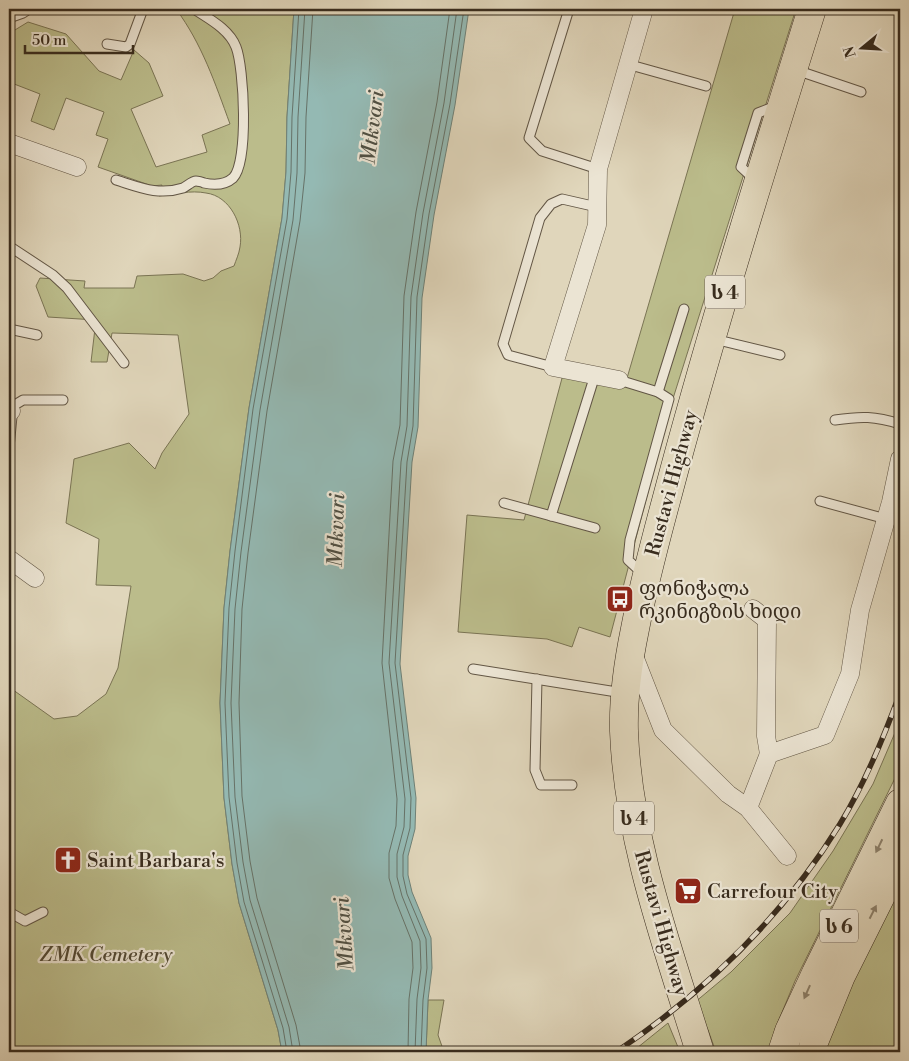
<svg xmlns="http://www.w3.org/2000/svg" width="909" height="1061" font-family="'Libre Bodoni','Noto Serif Georgian',serif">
  <rect width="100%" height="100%" fill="#e0d6bb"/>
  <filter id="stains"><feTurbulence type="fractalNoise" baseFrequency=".004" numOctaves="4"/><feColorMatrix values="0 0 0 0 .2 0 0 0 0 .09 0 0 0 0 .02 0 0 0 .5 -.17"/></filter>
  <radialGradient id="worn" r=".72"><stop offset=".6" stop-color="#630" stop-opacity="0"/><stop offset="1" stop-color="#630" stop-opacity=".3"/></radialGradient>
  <g fill="#bbbc8b" stroke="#7a7454">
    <path d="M176,9h118l-7,108 -1,55 -4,46 -33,190 -19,143 -6,57 -4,95 4,95 8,66 7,39 39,127 4,22h-273v-365l45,32 23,-3 29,-22 12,-26 13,-82 -35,-1 3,-46 -33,-16 8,-64 55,-16 26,26 7,-16 27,-39 -11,-79 -66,-2 -5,29h-16l5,-42 -48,-3 -12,-31 4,-8 45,3 -1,7h50l3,-12 46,-2 21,7 9,-3 8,-7 13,-5c2,-6 5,-12 6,-19 4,-22 -10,-51 -34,-54 -15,-3 -32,1 -47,3l3,-11 -10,1 -54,-19 10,-28 -12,-4 8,-23 -38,-14 -12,32 -23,-9 9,-27 -31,-12v-46l1,-3 18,-11 38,12 33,37 22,9 13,-30 15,13 14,33 -32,13 25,58 51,-15 -5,-17 28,-11c-15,-41 -28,-80 -54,-115z"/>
    <polygon points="735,9 796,9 670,408 610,637 579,627 572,647 547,639 458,632 467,515 524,520 565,367 625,385"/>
    <polygon points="900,721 900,768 795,981 775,1029 769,1052 716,1052 708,1030 694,1003 731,972 790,913 833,851 873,784"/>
    <polygon points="900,880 900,1052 824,1052 845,991"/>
    <polygon points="428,1000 444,1000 438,1035 444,1052 426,1052"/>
    <polygon points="668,1023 680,1052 632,1052"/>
  </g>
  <polygon fill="#94b9b3" stroke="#6f8177" points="294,9 469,9 455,105 434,215 422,298 418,427 412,462 400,664 416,798 415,829 408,856 408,875 412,892 431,938 432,968 428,1000 426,1052 282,1052 278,1030 239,903 232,864 224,798 220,703 224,608 230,551 249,408 282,218 286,172 287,117"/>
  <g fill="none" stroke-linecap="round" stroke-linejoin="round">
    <g stroke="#667268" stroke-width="1">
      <polyline points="287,1052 283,1028 244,902 237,863 229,797 225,703 229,608 235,551 253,409 287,219 291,172 292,117 299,9"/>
      <polyline points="293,1052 289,1027 250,900 243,862 235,797 231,703 235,609 241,552 260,410 293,220 297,173 298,117 305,9"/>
      <polyline points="301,1052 296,1025 257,898 250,861 242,796 239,703 242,609 248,553 267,411 300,221 305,173 306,117 313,9"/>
      <polyline points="408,1052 409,999 413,968 412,942 395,899 389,878 389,853 396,826 397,799 382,663 393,461 400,425 404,296 416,212 437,102 450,9"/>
      <polyline points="415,1052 417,999 421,968 420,941 402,896 397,877 397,854 404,827 405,799 389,663 401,462 407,426 411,297 423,213 444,103 457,9"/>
      <polyline points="421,1052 423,1000 427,968 426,939 407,894 403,876 403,855 410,828 411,798 395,663 407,462 413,426 417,297 429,214 450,104 464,9"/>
    </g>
    <g stroke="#625645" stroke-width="11">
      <g id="service">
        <polyline points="569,9 529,138 542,151 598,169"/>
        <polyline points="9,18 23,13 29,9"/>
        <polyline points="107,44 126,47 130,44 143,9"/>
        <polyline points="627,64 706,86"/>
        <polyline points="796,70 861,92"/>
        <path d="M116,180c23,7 42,16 67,8 4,-2 9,-7 13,-7 1,0 7,1 8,2 9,2 21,2 29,-5 16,-16 11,-111 3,-131 -7,-18 -27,-28 -42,-38"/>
        <polyline points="755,180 741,167 758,113 776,106"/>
        <polyline points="9,246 53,275 67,288 124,363"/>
        <polyline points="9,329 37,335"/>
        <polyline points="714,339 780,355"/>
        <polyline points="553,367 508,355 503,344 540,218 551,204 562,199 597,207"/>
        <polyline points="619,380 658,392 669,399 630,540 628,560 642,573"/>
        <polyline points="658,392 684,309"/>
        <path d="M835,420c26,-4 40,-4 65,4"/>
        <polyline points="9,448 13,406 23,400 63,400"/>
        <polyline points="820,501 886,519"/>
        <polyline points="504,503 595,528"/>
        <polyline points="551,516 595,375"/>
        <polyline points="473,669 623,693"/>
        <polyline points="537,679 535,770 541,785 572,785"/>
        <polyline points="9,912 25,921 43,912"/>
      </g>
    </g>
    <g stroke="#625645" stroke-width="19">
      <g id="minor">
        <polyline points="9,143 77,167"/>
        <polyline points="619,380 553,367 597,225 598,169 644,9"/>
        <polyline points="9,410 11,411"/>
        <polyline points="9,559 35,578"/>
        <polyline points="753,609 767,620 766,736 769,754"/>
        <polyline points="632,651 663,730 728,794 748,808 787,856"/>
        <polyline points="748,808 769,754 825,735 850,674 860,610 891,502 900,459"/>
      </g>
    </g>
    <g stroke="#382c1e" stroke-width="29">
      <g id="trunk">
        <path d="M700,1052c-32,-104 -72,-211 -76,-321 -1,-34 4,-68 11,-102 10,-53 25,-105 39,-158 42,-155 90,-309 138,-462"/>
        <polyline points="782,1052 789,1031 816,973 900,803"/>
        <polyline points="812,1052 814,1042 841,976 900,858"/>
      </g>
    </g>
    <use href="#service" stroke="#ebe4d3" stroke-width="9"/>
    <use href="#minor" stroke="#ebe4d3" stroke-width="18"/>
    <use href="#trunk" stroke="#e0d6bb" stroke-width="28"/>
    <g stroke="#382c1e" stroke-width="5.5">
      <path id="rail" d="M616,1052c89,-60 168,-137 224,-228 25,-41 44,-87 60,-131"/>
    </g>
    <use href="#rail" stroke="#ebe4d3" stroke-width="4" stroke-dasharray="11" stroke-linecap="butt"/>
  </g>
  <defs><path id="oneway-solid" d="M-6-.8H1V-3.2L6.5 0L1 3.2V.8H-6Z" transform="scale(1.25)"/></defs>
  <g fill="#8c816c">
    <use href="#oneway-solid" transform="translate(879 846) rotate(116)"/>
    <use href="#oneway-solid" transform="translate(873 912) rotate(-63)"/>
    <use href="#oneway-solid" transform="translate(807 992) rotate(114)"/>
  </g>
  <defs>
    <g id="bus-square" transform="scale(1.4375)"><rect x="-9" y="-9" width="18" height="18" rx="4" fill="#8f2418" stroke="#ebe4d3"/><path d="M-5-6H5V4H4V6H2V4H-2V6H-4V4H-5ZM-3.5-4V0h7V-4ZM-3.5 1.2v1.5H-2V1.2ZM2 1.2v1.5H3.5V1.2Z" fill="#fff"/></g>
    <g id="church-square" transform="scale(1.4375)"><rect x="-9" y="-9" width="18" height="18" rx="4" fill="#8f2418" stroke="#ebe4d3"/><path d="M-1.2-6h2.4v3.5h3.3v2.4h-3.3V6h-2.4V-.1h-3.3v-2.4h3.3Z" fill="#fff"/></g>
    <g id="supermarket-square" transform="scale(1.4375)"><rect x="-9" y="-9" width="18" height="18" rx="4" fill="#8f2418" stroke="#ebe4d3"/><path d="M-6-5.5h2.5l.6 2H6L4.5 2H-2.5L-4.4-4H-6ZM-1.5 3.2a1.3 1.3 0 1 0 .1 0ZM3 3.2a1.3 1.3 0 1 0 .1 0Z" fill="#fff"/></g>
  </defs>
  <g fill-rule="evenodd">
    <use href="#bus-square" x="620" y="599"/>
    <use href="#church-square" x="68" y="860"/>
    <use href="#supermarket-square" x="688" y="891"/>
  </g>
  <g text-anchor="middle" stroke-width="4.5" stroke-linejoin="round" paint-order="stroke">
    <g fill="#ebe4d3" stroke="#6e6354" stroke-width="1">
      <rect x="705" y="275.5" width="40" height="33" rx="4"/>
      <rect x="614" y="801.5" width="40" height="33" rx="4"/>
      <rect x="820" y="909.5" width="38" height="33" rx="4"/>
    </g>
    <g font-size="19" font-weight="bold" fill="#382c1e">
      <text x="725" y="299">ს 4</text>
      <text x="634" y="825">ს 4</text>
      <text x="839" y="933">ს 6</text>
    </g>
    <g font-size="20" fill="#382c1e" stroke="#ebe4d3">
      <text transform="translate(671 483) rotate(-75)" y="7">Rustavi Highway</text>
      <text transform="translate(662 923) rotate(74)" y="7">Rustavi Highway</text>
    </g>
    <g font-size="20" fill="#382c1e" stroke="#ebe4d3" text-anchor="start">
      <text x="639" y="595">ფონიჭალა<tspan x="639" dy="23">რკინიგზის ხიდი</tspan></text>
      <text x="87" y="867">Saint Barbara's</text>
      <text x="707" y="898">Carrefour City</text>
    </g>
    <g font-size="20" font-style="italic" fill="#524934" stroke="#ebe4d3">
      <text x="106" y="961">ZMK Cemetery</text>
    </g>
    <g font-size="21" font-style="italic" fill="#4f4f43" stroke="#ebe4d3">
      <text transform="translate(372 127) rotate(-83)" y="7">Mtkvari</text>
      <text transform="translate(336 530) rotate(-88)" y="7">Mtkvari</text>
      <text transform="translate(344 934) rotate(-94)" y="7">Mtkvari</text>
    </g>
  </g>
  <rect width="909" height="1061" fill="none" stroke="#e0d6bb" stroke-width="30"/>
  <rect x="10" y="10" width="889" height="1041" fill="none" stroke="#382c1e" stroke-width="2.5"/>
  <rect x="15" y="15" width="879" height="1031" fill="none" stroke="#382c1e"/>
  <g transform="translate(862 48) rotate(252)" stroke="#ebe4d3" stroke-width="4" paint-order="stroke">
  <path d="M0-4L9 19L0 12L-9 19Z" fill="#382c1e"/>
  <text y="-8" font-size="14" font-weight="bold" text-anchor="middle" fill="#382c1e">N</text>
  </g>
  <path d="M25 45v8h108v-8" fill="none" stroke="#382c1e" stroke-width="2.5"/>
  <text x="32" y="45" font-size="15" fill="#382c1e" stroke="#ebe4d3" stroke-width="4" paint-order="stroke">50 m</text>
  <rect width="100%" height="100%" filter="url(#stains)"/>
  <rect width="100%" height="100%" fill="url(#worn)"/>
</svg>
